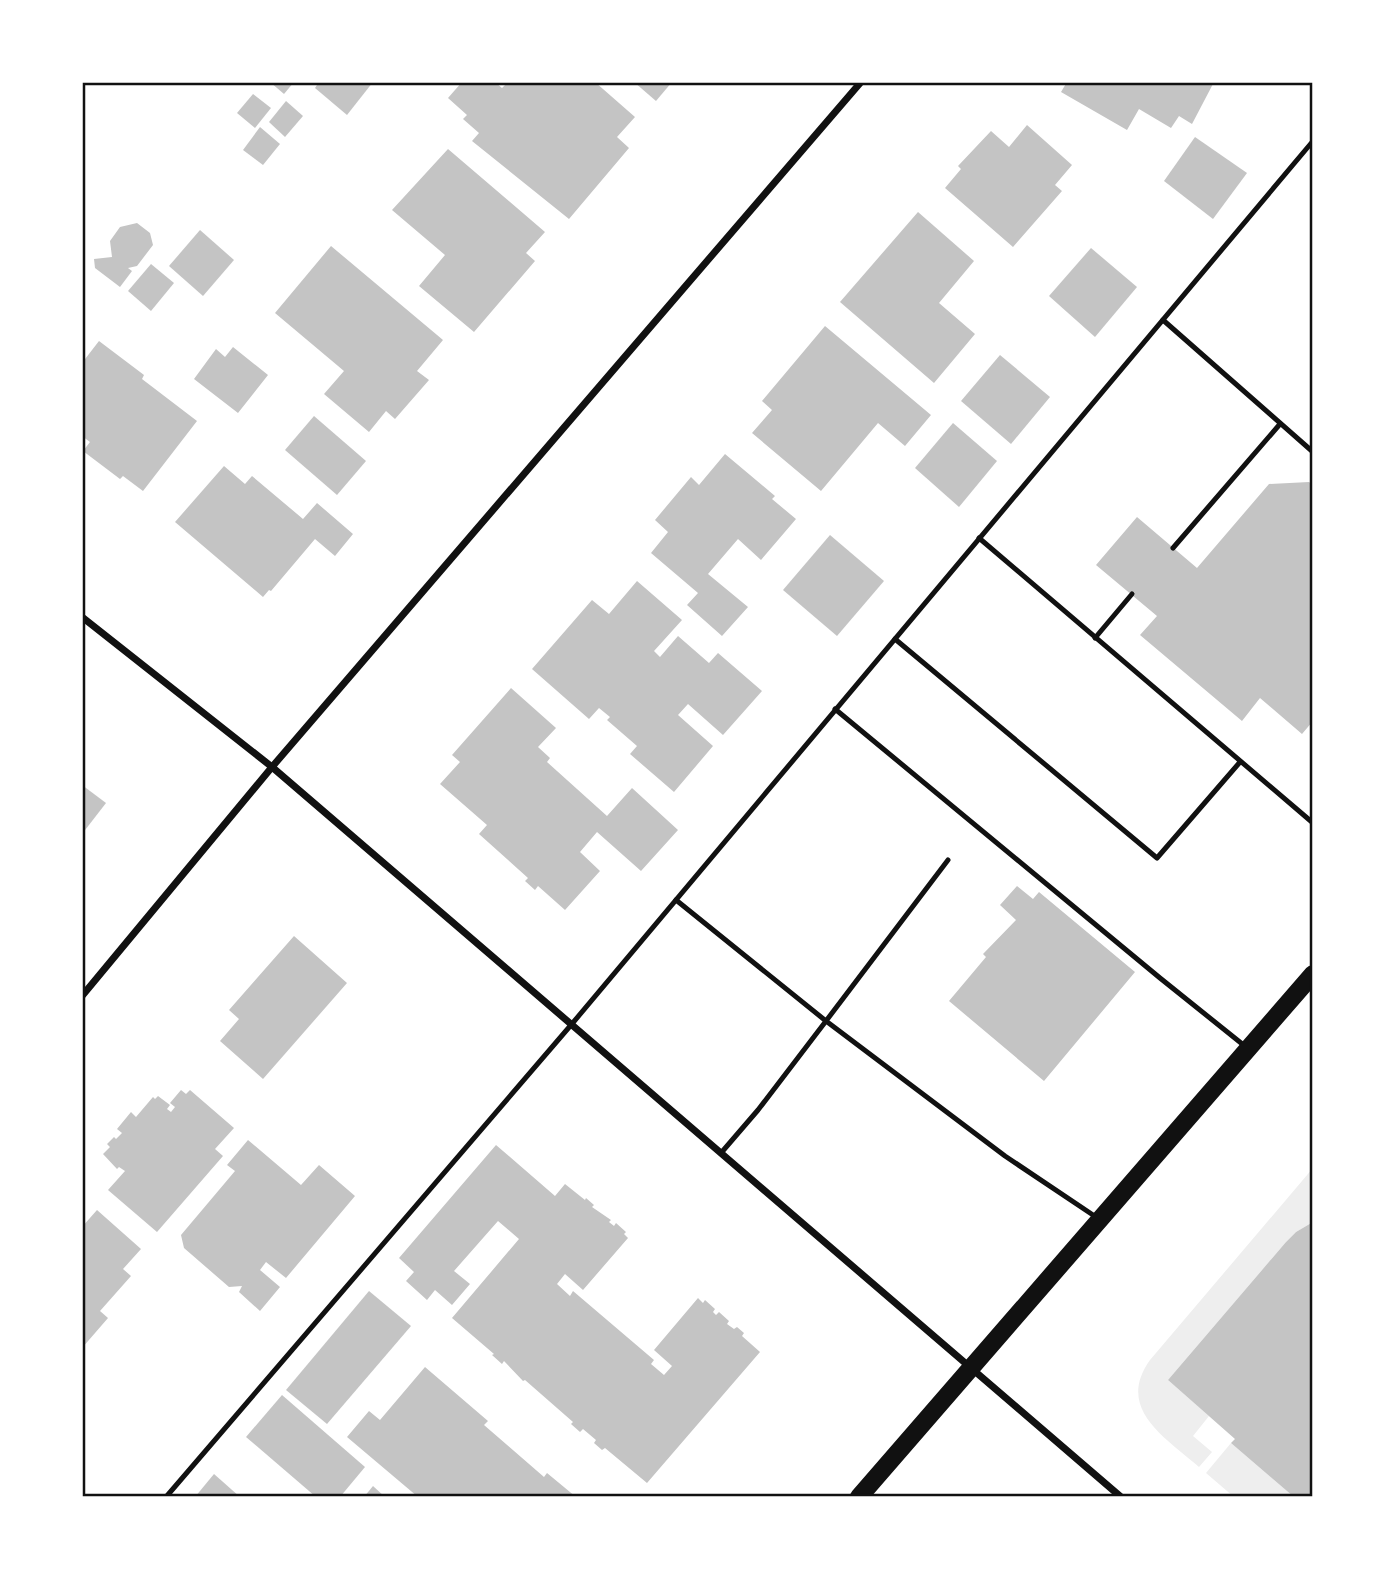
<svg xmlns="http://www.w3.org/2000/svg" width="1395" height="1579" font-family="'Asap Condensed',sans-serif">
  <rect width="100%" height="100%" fill="#fff"/>
  <g fill="#eee">
    <path d="M1313,1168v41l-3,4 3,2v7l-17,10 -10,10 -118,138 41,36 -16,20 19,16 -13,15c-33,-29 -84,-58 -49,-107z"/>
    <polygon points="1231,1443 1294,1497 1234,1497 1206,1473"/>
  </g>
  <g fill="#c4c4c4">
    <polygon points="270,82 294,82 284,94"/>
    <polygon points="319,82 373,82 347,115 315,88"/>
    <polygon points="462,82 495,82 502,88 508,82 595,82 635,117 617,137 629,148 569,219 472,141 479,133 463,119 467,115 448,98"/>
    <polygon points="634,82 672,82 656,101"/>
    <polygon points="1067,82 1214,82 1192,124 1179,116 1171,128 1139,109 1127,130 1061,92"/>
    <polygon points="253,94 271,108 255,128 237,113"/>
    <polygon points="286,101 303,116 285,137 269,122"/>
    <polygon points="1027,125 1072,165 1055,185 1062,191 1013,247 945,188 961,169 958,166 991,131 1009,147"/>
    <polygon points="260,127 280,144 263,165 243,150"/>
    <polygon points="1195,137 1247,173 1213,219 1164,181"/>
    <polygon points="448,149 545,232 526,253 535,261 474,332 419,286 445,255 392,210"/>
    <polygon points="918,212 974,261 939,303 975,334 934,383 840,302"/>
    <polygon points="137,223 150,233 153,245 137,266 128,268 132,271 120,287 95,268 94,259 112,257 110,241 120,227"/>
    <polygon points="200,230 234,260 203,296 169,266"/>
    <polygon points="331,246 443,340 417,371 429,380 395,419 386,411 369,432 324,394 344,371 275,313"/>
    <polygon points="1091,248 1137,287 1095,337 1049,296"/>
    <polygon points="151,264 174,283 151,311 128,291"/>
    <polygon points="825,326 931,415 905,446 878,423 821,491 752,433 772,410 762,401"/>
    <polygon points="99,341 144,375 142,379 197,421 143,491 123,476 120,479 83,451 90,442 82,436 82,363"/>
    <polygon points="233,347 268,375 238,413 194,379 216,349 225,357"/>
    <polygon points="1000,355 1050,397 1011,444 961,401"/>
    <polygon points="314,416 366,461 337,495 285,450"/>
    <polygon points="953,423 997,461 959,507 915,468"/>
    <polygon points="725,454 775,496 772,499 796,519 761,560 738,539 708,574 748,607 722,636 687,605 698,593 651,553 668,532 655,520 691,477 699,485"/>
    <polygon points="224,466 245,484 252,476 303,519 317,503 353,534 335,556 315,539 271,591 269,590 263,597 175,522"/>
    <polygon points="1309,482 1313,485 1313,721 1302,734 1260,698 1242,721 1140,635 1157,616 1096,565 1137,517 1197,568 1269,484"/>
    <polygon points="830,535 884,581 837,636 783,590"/>
    <polygon points="637,581 682,620 654,651 660,657 678,636 709,663 718,653 762,691 723,735 688,704 678,715 713,746 674,792 630,754 637,746 607,720 610,717 599,708 589,719 532,669 592,600 609,614"/>
    <polygon points="511,688 556,728 538,747 550,758 547,762 607,816 632,788 678,830 641,871 597,832 580,852 600,871 565,910 538,886 535,890 525,881 528,878 479,834 487,825 440,784 460,762 452,755"/>
    <polygon points="82,785 106,803 82,834"/>
    <polygon points="1017,886 1033,899 1039,892 1135,972 1044,1081 949,1001 986,957 983,954 1016,920 1000,905"/>
    <polygon points="294,936 347,983 263,1079 220,1041 239,1019 229,1010"/>
    <polygon points="181,1090 186,1094 190,1090 234,1128 215,1149 223,1156 157,1232 108,1190 125,1171 119,1167 117,1169 103,1154 110,1147 107,1144 114,1137 116,1139 122,1133 117,1129 131,1112 136,1117 153,1097 155,1099 158,1096 170,1105 167,1109 171,1112 175,1107 170,1103"/>
    <polygon points="248,1140 301,1185 319,1165 355,1196 286,1278 266,1262 260,1270 280,1287 260,1311 239,1292 242,1286 229,1287 184,1248 181,1235 235,1171 227,1165"/>
    <polygon points="496,1145 555,1196 565,1184 585,1200 586,1198 594,1205 592,1207 611,1220 609,1222 614,1226 616,1223 626,1232 624,1234 628,1238 583,1290 565,1274 557,1284 570,1296 573,1291 654,1360 651,1364 664,1375 672,1366 654,1350 698,1298 703,1303 705,1300 715,1309 713,1312 716,1315 719,1312 729,1321 727,1324 734,1329 737,1327 744,1333 742,1336 760,1352 647,1483 605,1448 602,1450 594,1443 596,1440 583,1429 580,1432 571,1424 573,1422 525,1380 523,1381 504,1361 502,1364 492,1355 494,1354 452,1318 519,1239 498,1221 454,1271 470,1284 452,1305 435,1290 427,1300 406,1281 414,1272 399,1258"/>
    <polygon points="97,1210 141,1249 123,1269 131,1276 100,1311 108,1318 82,1348 82,1227"/>
    <polygon points="1313,1222 1313,1497 1294,1497 1231,1443 1235,1439 1168,1380 1286,1242 1296,1232"/>
    <polygon points="369,1291 411,1326 327,1424 286,1390"/>
    <polygon points="425,1367 488,1421 484,1425 544,1477 547,1473 576,1497 418,1497 347,1437 369,1411 380,1420"/>
    <polygon points="282,1395 365,1467 340,1497 316,1497 246,1437"/>
    <polygon points="214,1474 240,1497 195,1497"/>
    <polygon points="373,1486 385,1497 364,1497"/>
  </g>
  <g fill="none" stroke-linecap="round" stroke-linejoin="round">
    <g stroke="#111" stroke-width="5">
      <polyline points="1163,320 1313,452"/>
      <polyline points="979,538 1313,823"/>
      <polyline points="1173,548 1280,424"/>
      <polyline points="1095,638 1132,594"/>
      <polyline points="895,639 1157,858 1240,762"/>
      <polyline points="835,709 1160,978 1246,1047"/>
      <polyline points="948,860 826,1021 1005,1156 1096,1217"/>
      <polyline points="676,900 826,1021 758,1110 721,1153"/>
      <polyline points="166,1497 571,1025 1313,141"/>
    </g>
    <g stroke="#111" stroke-width="7">
      <polyline points="82,617 272,767 1121,1497"/>
      <polyline points="82,996 272,767 861,82"/>
    </g>
    <polyline stroke="#111" stroke-width="18" points="859,1497 1313,974"/>
  </g>
  <rect width="1395" height="1579" fill="none" stroke="#ffffff" stroke-width="168"/>
  <rect x="84" y="84" width="1227" height="1411" fill="none" stroke="#111" stroke-width="2.5"/>
</svg>
